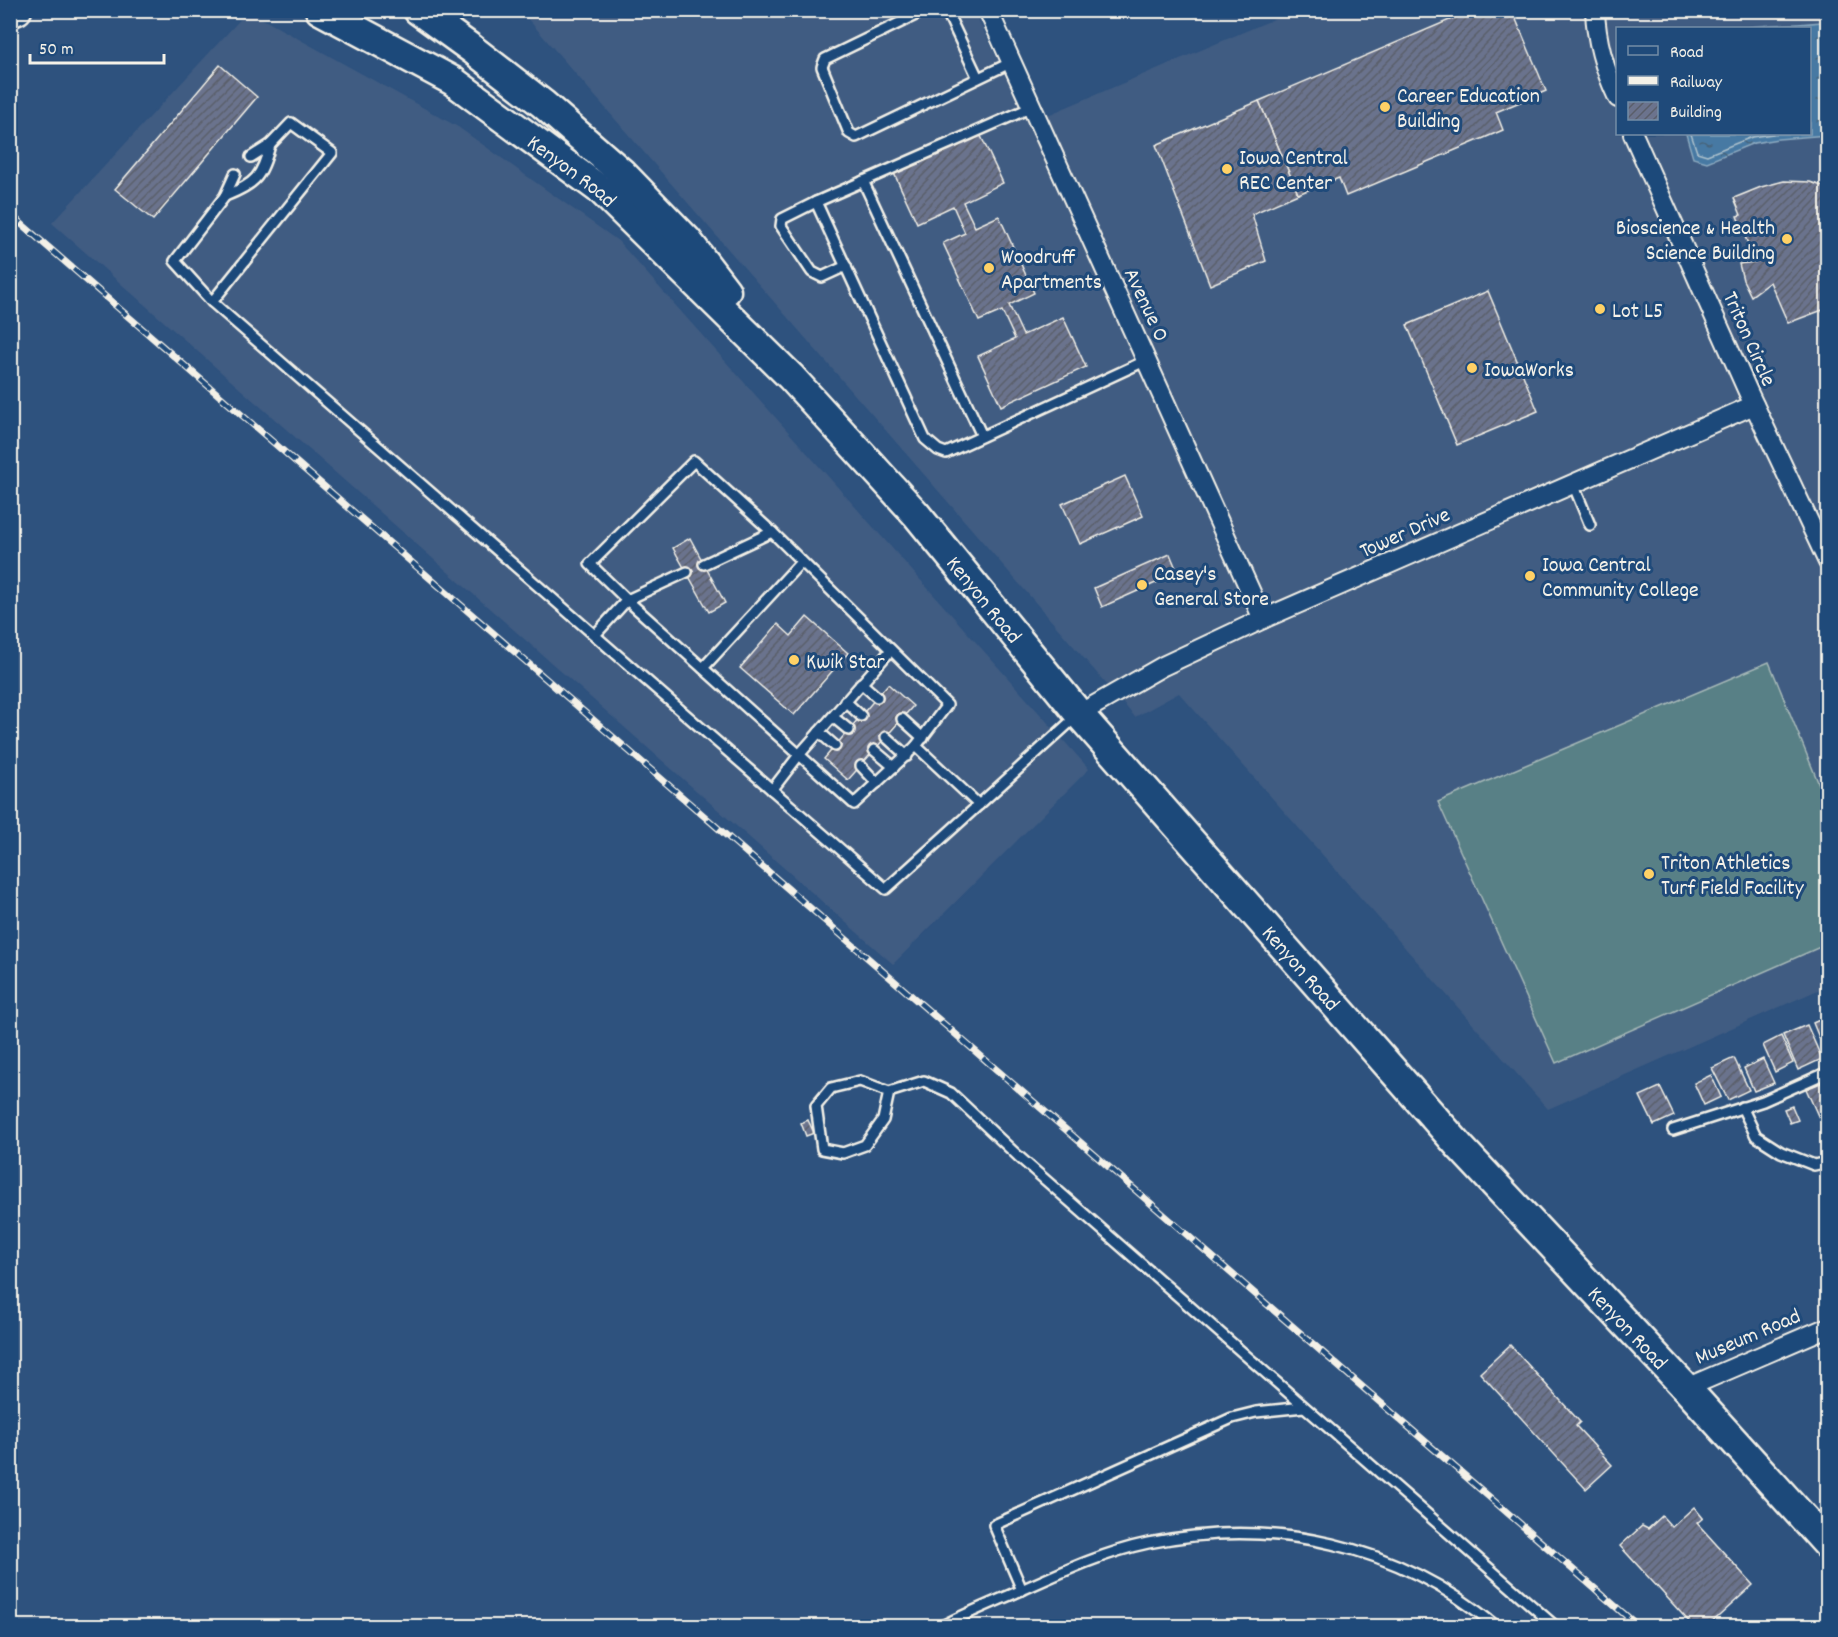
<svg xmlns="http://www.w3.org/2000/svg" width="1838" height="1637" font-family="Dekko,sans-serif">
  <defs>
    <pattern id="water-ripples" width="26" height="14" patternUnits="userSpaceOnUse" patternTransform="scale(1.5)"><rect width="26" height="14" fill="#4679a3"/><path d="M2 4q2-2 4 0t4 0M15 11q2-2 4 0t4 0" fill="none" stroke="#476379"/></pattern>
    <pattern id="building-hatch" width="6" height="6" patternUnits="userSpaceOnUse" patternTransform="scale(1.5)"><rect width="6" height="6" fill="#6b738d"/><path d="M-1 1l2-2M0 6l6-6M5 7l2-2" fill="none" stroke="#5a5e6a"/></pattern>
  </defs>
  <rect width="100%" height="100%" fill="#2e527e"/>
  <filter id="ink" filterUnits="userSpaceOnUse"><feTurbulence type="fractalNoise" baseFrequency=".0167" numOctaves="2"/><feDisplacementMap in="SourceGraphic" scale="12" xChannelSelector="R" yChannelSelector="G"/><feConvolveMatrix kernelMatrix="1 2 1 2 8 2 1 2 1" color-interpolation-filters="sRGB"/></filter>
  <g filter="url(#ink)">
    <g fill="#405c82" fill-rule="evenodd">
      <polygon points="248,11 458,127 618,241 1089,769 893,964 52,223"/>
      <path d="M521,11h453l55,112 264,-112h534v975l-279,123 -369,-416 -44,24zM1618,28h192v106h-192z"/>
    </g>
    <polygon fill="#588086" stroke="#a6b8b7" stroke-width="1.5" points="1769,662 1827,804 1827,944 1556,1063 1438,802"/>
    <path fill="url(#water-ripples)" stroke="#8ca9bf" stroke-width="1.5" d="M1827,21v114l-49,4 -24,4 -47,19 -14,-4 -7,-24h124v-106h-66c27,-5 55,-2 83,-7z"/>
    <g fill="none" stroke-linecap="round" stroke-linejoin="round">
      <polyline stroke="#aec1cc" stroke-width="1.5" points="1691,134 1697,152 1707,155 1752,137 1773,134"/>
    </g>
    <g fill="url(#building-hatch)" stroke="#f4f1e8" stroke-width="1.5">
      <polygon points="1473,10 1512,10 1546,91 1496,112 1503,130 1346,196 1339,178 1298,194 1259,101"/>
      <polygon points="220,65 257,97 153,220 115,189"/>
      <polygon points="1259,101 1298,194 1252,214 1266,261 1210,285 1156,145"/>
      <polygon points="979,132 1003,183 963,202 975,227 999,216 1034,293 1009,305 1023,335 1063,317 1086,367 1001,406 978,356 1015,339 1002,311 979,321 943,243 965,233 953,206 917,223 893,171"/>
      <polygon points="1784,181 1810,182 1828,188 1828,308 1788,323 1770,282 1751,296 1743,280 1739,264 1755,262 1737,216 1741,215 1734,198 1761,187"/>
      <polygon points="1488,291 1538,411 1457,445 1407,325"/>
      <polygon points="1125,476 1143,516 1080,544 1062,504"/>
      <polygon points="690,538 725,603 709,612 673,548"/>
      <polygon points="1170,554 1178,573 1102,607 1094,588"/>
      <polygon points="807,617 848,653 794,715 740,668 778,624 791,636"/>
      <polygon points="888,684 913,706 848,780 824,759"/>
      <polygon points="1828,1016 1828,1051 1825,1052 1813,1023"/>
      <polygon points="1807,1025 1822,1059 1798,1070 1783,1035"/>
      <polygon points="1781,1036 1793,1063 1775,1072 1763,1045"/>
      <polygon points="1734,1058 1749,1090 1728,1100 1712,1068"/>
      <polygon points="1763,1059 1774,1083 1754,1091 1744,1068"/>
      <polygon points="1711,1075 1721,1097 1704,1105 1694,1083"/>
      <polygon points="1828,1080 1828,1124 1823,1127 1806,1089"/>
      <polygon points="1660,1087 1674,1116 1654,1125 1640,1096"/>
      <polygon points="1792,1106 1798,1120 1790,1123 1784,1109"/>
      <polygon points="808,1120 814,1133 806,1136 801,1123"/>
      <polygon points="1510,1345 1580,1422 1576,1426 1612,1465 1586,1489 1480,1373"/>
      <polygon points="1694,1507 1703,1518 1697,1523 1753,1585 1708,1626 1693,1626 1620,1546 1642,1526 1648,1529 1662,1516 1672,1527"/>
    </g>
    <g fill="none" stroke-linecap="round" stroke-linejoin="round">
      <g stroke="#f4f1e8" stroke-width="14">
        <g id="lane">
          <polyline points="926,10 825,59 822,67 849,133 856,137 1012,62"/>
          <polyline points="946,10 978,78"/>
          <polyline points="1032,107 816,202 925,439 938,450 946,453 1147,360"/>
          <polyline points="235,174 225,196 175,261 212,302 886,889 1078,715"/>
          <polyline points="863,181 982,436"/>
          <path d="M225,196c31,-12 37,-20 45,-51"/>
          <polyline points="816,202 782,219 781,226 812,272 822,277 846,266"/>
          <polyline points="212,302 332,153 291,123 270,145 251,157"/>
          <polyline points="1573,484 1590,525"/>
          <polyline points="704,564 772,532"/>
          <polyline points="687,572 627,600 590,564 694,461 772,532 947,705 916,746"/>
          <polyline points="595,635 627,600 854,804 916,746 979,805"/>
          <polyline points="703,668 801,562"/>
          <polyline points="861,683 877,697"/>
          <polyline points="845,701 861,716"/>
          <polyline points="833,717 849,730"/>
          <polyline points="902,719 923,738"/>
          <polyline points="819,732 835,746"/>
          <polyline points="886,737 907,756"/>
          <polyline points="874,750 894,767"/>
          <polyline points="861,766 877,783"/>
          <polyline points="772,790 799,755 891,650"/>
          <polyline points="889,1092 883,1120 865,1145 843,1153 822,1149 816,1106 831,1088 860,1081 889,1092 924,1081 951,1093 1018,1156 1555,1626"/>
          <polyline points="1742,1107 1756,1136 1781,1152 1814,1165 1828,1162"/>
          <polyline points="1673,1130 1763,1101 1828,1072"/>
          <polyline points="1022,1590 994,1525 1232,1418 1256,1412 1304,1407"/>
          <path d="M942,1626c27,-14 55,-25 82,-37 40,-18 81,-37 124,-46 126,-26 249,1 348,83"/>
        </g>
      </g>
      <g stroke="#f4f1e8" stroke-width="22">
        <g id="street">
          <polyline points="988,10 1263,619"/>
          <path d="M1595,10c1,31 10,61 23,88"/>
          <polyline points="1633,134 1749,394 1828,562"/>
          <polyline points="1079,714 1163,666 1263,619 1754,405"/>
          <polyline points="1686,1388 1828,1327"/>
        </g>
      </g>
      <g stroke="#f4f1e8" stroke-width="33">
        <g id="primary">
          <path id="s1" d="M320,10l133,71 149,110 189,186 125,137 163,200 382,434 225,240 142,157"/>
          <polyline points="418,10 472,49 543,104 622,173 687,240 726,291"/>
          <polyline points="10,13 17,10"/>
        </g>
      </g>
      <use href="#lane" stroke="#1f4a7a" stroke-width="9"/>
      <use href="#street" stroke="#1f4a7a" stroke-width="18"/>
      <use href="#primary" stroke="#1f4a7a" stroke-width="28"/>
      <g stroke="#f4f1e8" stroke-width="7">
        <polyline id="rail" points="10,214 1638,1626"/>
      </g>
      <use href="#rail" stroke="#1f4a7a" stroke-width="4.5" stroke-dasharray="14" stroke-linecap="butt"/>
    </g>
  </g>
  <g fill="#ffd166" stroke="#1f4a7a" stroke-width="2">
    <circle cx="1385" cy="107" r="6"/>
    <circle cx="1227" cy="169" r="6"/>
    <circle cx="1787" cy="239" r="6"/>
    <circle cx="989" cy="268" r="6"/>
    <circle cx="1600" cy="309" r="6"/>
    <circle cx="1472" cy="368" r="6"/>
    <circle cx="1530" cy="576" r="6"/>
    <circle cx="1142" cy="585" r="6"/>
    <circle cx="794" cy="660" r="6"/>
    <circle cx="1649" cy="874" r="6"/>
  </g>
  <g text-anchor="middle" stroke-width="6" stroke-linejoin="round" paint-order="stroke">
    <g font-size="22" fill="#f4f1e8" stroke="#1f4a7a" text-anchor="start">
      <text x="1397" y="102">Career Education<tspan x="1397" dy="25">Building</tspan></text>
      <text x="1239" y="164">Iowa Central<tspan x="1239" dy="25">REC Center</tspan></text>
      <text x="1775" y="234" text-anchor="end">Bioscience &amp; Health<tspan x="1775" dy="25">Science Building</tspan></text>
      <text x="1001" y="263">Woodruff<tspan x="1001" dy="25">Apartments</tspan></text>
      <text x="1612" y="317">Lot L5</text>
      <text x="1484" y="376">IowaWorks</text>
      <text x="1542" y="571">Iowa Central<tspan x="1542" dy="25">Community College</tspan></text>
      <text x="1154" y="580">Casey's<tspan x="1154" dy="25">General Store</tspan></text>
      <text x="806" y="668">Kwik Star</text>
      <text x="1661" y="869">Triton Athletics<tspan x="1661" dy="25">Turf Field Facility</tspan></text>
    </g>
    <g font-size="22" fill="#f4f1e8" stroke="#1f4a7a">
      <text dy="8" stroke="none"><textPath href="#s1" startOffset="300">Kenyon Road</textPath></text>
      <text transform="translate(1148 304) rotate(65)" y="8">Avenue O</text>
      <text transform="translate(1751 338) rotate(66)" y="8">Triton Circle</text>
      <text transform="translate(1404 531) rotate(-24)" y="8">Tower Drive</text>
      <text dy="8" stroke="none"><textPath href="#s1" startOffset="896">Kenyon Road</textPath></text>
      <text dy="8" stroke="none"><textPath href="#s1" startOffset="1382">Kenyon Road</textPath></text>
      <text dy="8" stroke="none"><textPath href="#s1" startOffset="1868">Kenyon Road</textPath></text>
      <text transform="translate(1747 1335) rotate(-23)" y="8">Museum Road</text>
    </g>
  </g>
  <rect width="1838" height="1637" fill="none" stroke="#1f4a7a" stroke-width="36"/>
  <rect x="18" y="18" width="1802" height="1601" fill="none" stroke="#f4f1e8" stroke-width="2" filter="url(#ink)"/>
  <rect x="1616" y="27" width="195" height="108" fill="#1f4a7a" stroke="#748da6" stroke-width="1.5"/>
  <rect x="1628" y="46" width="30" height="9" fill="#1f4a7a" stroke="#748da6" stroke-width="1.5"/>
  <text x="1670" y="57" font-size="18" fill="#f4f1e8">Road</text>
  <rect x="1628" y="76" width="30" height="9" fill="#f4f1e8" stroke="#748da6" stroke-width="1.5"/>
  <text x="1670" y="87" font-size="18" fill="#f4f1e8">Railway</text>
  <rect x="1628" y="102" width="30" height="18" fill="url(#building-hatch)" stroke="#748da6" stroke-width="1.5"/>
  <text x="1670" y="117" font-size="18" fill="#f4f1e8">Building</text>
  <path d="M30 54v9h134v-9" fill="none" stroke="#f4f1e8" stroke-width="3"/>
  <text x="39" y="54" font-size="18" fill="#f4f1e8" stroke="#1f4a7a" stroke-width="4.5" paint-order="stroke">50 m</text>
</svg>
